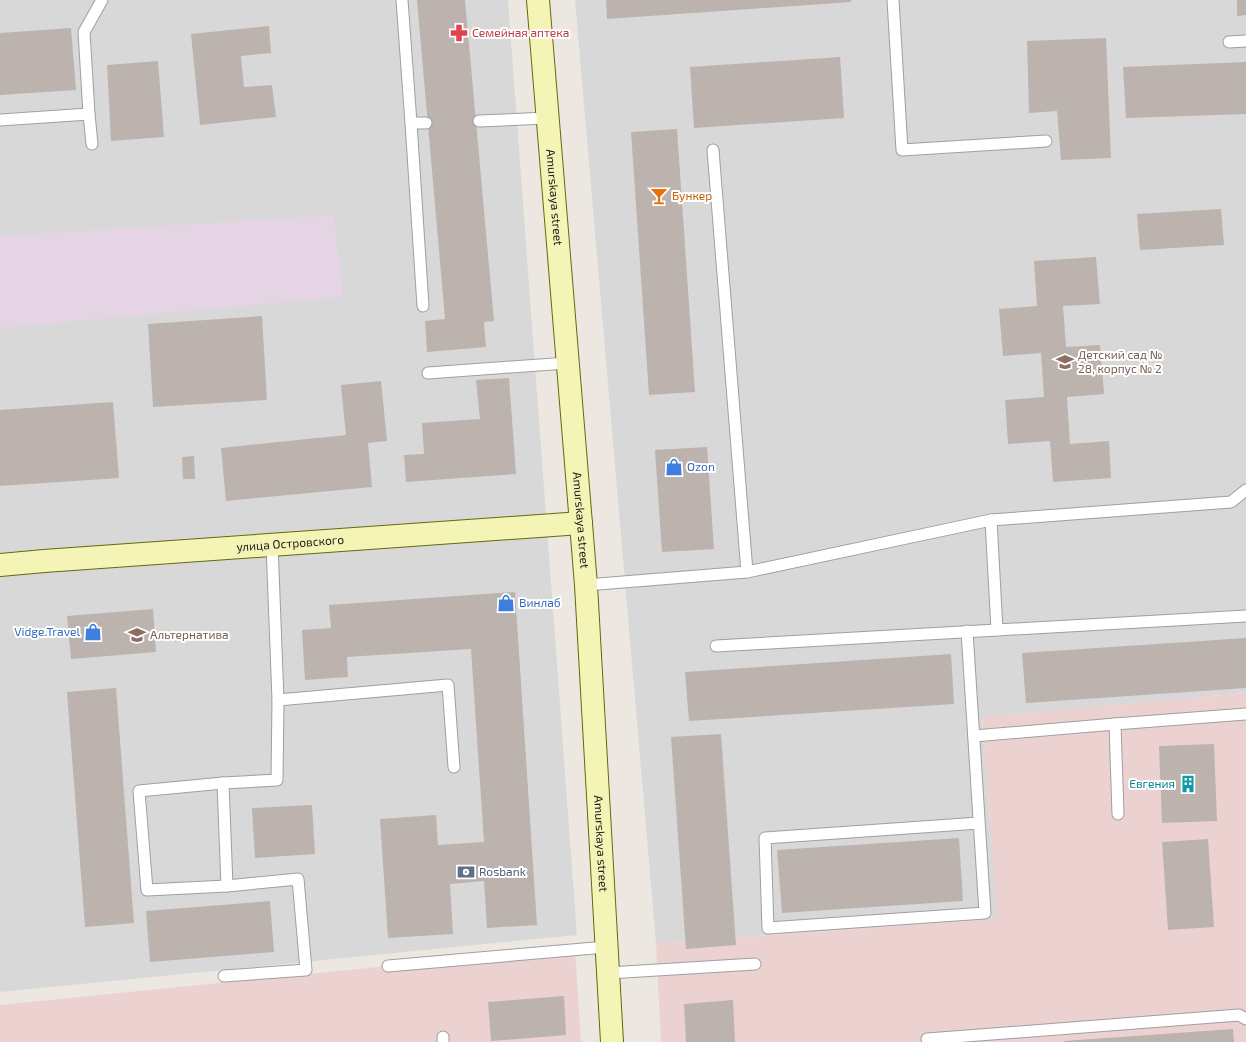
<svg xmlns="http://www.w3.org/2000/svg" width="1246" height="1042" font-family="'Exo 2',sans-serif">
  <rect width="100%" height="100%" fill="#ece8e1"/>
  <g fill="#d9d8d8">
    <polygon points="0,0 508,0 577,935 0,992"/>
    <polygon points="575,0 1246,0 1246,693 982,717 998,919 656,943"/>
  </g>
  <g fill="#ecd1d1">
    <polygon points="1246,693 1246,1042 661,1042 656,943 997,919 982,717"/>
    <polygon points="547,950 575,950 581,1042 0,1042 0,1005"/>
  </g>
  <polygon fill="#e5d4e3" points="334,215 343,297 0,328 0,236"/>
  <g fill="#bcb3ae">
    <polygon points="417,0 465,0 494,321 484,322 486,347 427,352 425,321 445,319"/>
    <polygon points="606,0 851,0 851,2 607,19"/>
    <polygon points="1237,0 1246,0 1246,15 1237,16"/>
    <polygon points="269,26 271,53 241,56 244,87 272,85 276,117 200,125 191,34"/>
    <polygon points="71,28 76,90 0,95 0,33"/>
    <polygon points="1106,38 1111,158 1061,160 1057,111 1029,113 1027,41"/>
    <polygon points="840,57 844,118 694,128 690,67"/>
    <polygon points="158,61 164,137 111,141 107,65"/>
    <polygon points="1246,62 1246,114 1126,118 1123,67"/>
    <polygon points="677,129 695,392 649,395 631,132"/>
    <polygon points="1221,209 1224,245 1140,250 1137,214"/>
    <polygon points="1096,257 1100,304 1063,306 1066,347 1100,345 1104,394 1067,397 1070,444 1109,441 1111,478 1053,482 1050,441 1008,444 1005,400 1044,397 1041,353 1003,356 999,309 1037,306 1034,261"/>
    <polygon points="262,316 267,400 153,407 148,324"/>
    <polygon points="509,378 516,474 406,482 404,455 424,454 422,423 480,419 476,380"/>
    <polygon points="381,381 387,441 368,443 372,487 226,501 221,448 346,435 341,385"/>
    <polygon points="113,402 119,478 0,486 0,410"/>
    <polygon points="707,447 714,549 662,552 655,450"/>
    <polygon points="194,456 195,479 183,479 182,457"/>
    <polygon points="515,592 537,925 487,928 484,881 450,884 453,934 388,938 380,819 436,815 438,845 484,842 471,649 347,657 348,677 305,680 302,630 331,628 329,605"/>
    <polygon points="153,609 156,652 71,659 67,616"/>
    <polygon points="1246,638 1246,688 1026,703 1022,653"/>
    <polygon points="951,654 954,704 689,721 685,672"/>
    <polygon points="116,688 134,923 85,927 67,692"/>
    <polygon points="721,734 736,945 686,949 671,737"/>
    <polygon points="1214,744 1217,821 1162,823 1159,746"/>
    <polygon points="312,805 315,854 255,858 252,808"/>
    <polygon points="959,838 963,901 782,913 777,850"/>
    <polygon points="1208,839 1214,927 1168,930 1162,842"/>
    <polygon points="270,901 274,952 150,962 146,911"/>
    <polygon points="564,996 566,1035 491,1041 488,1002"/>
    <polygon points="733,1000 735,1042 686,1042 684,1004"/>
    <polygon points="1233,1029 1234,1042 1064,1042 1064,1041"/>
  </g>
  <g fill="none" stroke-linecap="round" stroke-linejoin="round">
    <g stroke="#9f9f9f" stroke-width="13">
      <g id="lane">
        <polyline points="402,0 411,123 426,123"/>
        <polyline points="893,0 902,150 1046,141"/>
        <polyline points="1229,42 1246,41"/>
        <polyline points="0,120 89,114"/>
        <polyline points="479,121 547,118"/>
        <polyline points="411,123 423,306"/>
        <polyline points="92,144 89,114 84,32 102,0"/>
        <polyline points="713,150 747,572"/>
        <polyline points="428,373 567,363"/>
        <polyline points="991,520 997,630 1246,616"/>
        <polyline points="586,585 747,572 991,520 1231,502 1246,490"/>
        <polyline points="967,631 985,913 768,928 765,838 979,823"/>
        <polyline points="716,646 997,630"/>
        <polyline points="278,700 448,685 454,767"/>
        <polyline points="974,736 1115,724"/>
        <polyline points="223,783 139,791 147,890 227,886 298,879 306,970 224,976"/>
        <polyline points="1118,814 1115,724 1246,714"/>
        <polyline points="227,886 223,783 277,780 278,700 272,544"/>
        <polyline points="388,966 606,947"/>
        <polyline points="608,973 755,964"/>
        <polyline points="443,1037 443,1042"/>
        <polyline points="927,1039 1239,1015 1246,1019"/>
      </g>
    </g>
    <g stroke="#64690c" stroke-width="24">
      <g id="secondary">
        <path id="s1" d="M538,0l48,585 26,457"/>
        <path id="s2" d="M0,565l44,-4 537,-38"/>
      </g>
    </g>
    <use href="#lane" stroke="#fff" stroke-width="11"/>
    <use href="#secondary" stroke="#f4f4b7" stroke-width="22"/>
  </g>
  <defs>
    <g id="pharmacy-bare" transform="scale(1.38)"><path d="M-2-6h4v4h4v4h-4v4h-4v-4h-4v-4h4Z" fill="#e0444e" stroke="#fff" stroke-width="2.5" paint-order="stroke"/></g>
    <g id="bar-bare" transform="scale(1.38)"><path d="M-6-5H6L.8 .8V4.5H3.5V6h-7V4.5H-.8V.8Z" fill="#e8710a" stroke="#fff" stroke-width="2.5" paint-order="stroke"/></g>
    <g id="school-bare" transform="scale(1.38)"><path d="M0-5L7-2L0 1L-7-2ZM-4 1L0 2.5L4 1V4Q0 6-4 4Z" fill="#8d6e63" stroke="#fff" stroke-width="2.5" paint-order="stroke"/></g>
    <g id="shop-bare" transform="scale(1.38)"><path d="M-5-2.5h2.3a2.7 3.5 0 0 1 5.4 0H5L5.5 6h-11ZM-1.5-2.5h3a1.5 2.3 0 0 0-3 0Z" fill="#3f7fe0" stroke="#fff" stroke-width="2.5" paint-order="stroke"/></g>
    <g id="building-bare" transform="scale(1.38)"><path d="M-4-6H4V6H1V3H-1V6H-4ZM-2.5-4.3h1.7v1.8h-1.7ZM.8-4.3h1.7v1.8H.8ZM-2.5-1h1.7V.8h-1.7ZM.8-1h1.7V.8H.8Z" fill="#0f9aa8" stroke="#fff" stroke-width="2.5" paint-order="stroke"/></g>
    <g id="bank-bare" transform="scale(1.38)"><path d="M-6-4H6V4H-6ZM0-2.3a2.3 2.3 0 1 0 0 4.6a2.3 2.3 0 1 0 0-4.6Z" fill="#5c6f8a" stroke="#fff" stroke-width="2.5" paint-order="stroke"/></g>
  </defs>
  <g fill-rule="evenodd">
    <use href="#pharmacy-bare" x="459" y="33"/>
    <use href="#bar-bare" x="659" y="196"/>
    <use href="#school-bare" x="1065" y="362"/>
    <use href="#shop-bare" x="674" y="467"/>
    <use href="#shop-bare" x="506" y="603"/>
    <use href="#shop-bare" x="93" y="632"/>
    <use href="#school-bare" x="137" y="635"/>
    <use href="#building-bare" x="1188" y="784"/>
    <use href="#bank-bare" x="466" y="872"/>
  </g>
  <g text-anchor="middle" stroke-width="4" stroke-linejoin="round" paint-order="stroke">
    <g font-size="12" fill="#be3a42" stroke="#fff" text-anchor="start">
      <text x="472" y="37">Семейная аптека</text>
    </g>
    <g font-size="12" fill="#c56008" stroke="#fff" text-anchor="start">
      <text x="672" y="200">Бункер</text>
    </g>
    <g font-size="12" fill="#1b1b1b" stroke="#fff">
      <text dy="4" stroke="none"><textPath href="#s1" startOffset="198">Amurskaya street</textPath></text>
      <text dy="4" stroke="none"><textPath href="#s1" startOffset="522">Amurskaya street</textPath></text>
      <text dy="4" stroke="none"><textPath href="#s2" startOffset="291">улица Островского</textPath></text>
      <text dy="4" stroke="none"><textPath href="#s1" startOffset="846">Amurskaya street</textPath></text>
    </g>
    <g font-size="12" fill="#785e54" stroke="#fff" text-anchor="start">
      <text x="1078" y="359">Детский сад №<tspan x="1078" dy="14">28, корпус № 2</tspan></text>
      <text x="150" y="639">Альтернатива</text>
    </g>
    <g font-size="12" fill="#366cbe" stroke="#fff" text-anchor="start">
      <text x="687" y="471">Ozon</text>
      <text x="519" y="607">Винлаб</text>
      <text x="80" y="636" text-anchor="end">Vidge.Travel</text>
    </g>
    <g font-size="12" fill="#0d838f" stroke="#fff" text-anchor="end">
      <text x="1175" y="788">Евгения</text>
    </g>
    <g font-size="12" fill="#4e5e75" stroke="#fff" text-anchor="start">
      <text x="479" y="876">Rosbank</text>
    </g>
  </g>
</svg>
